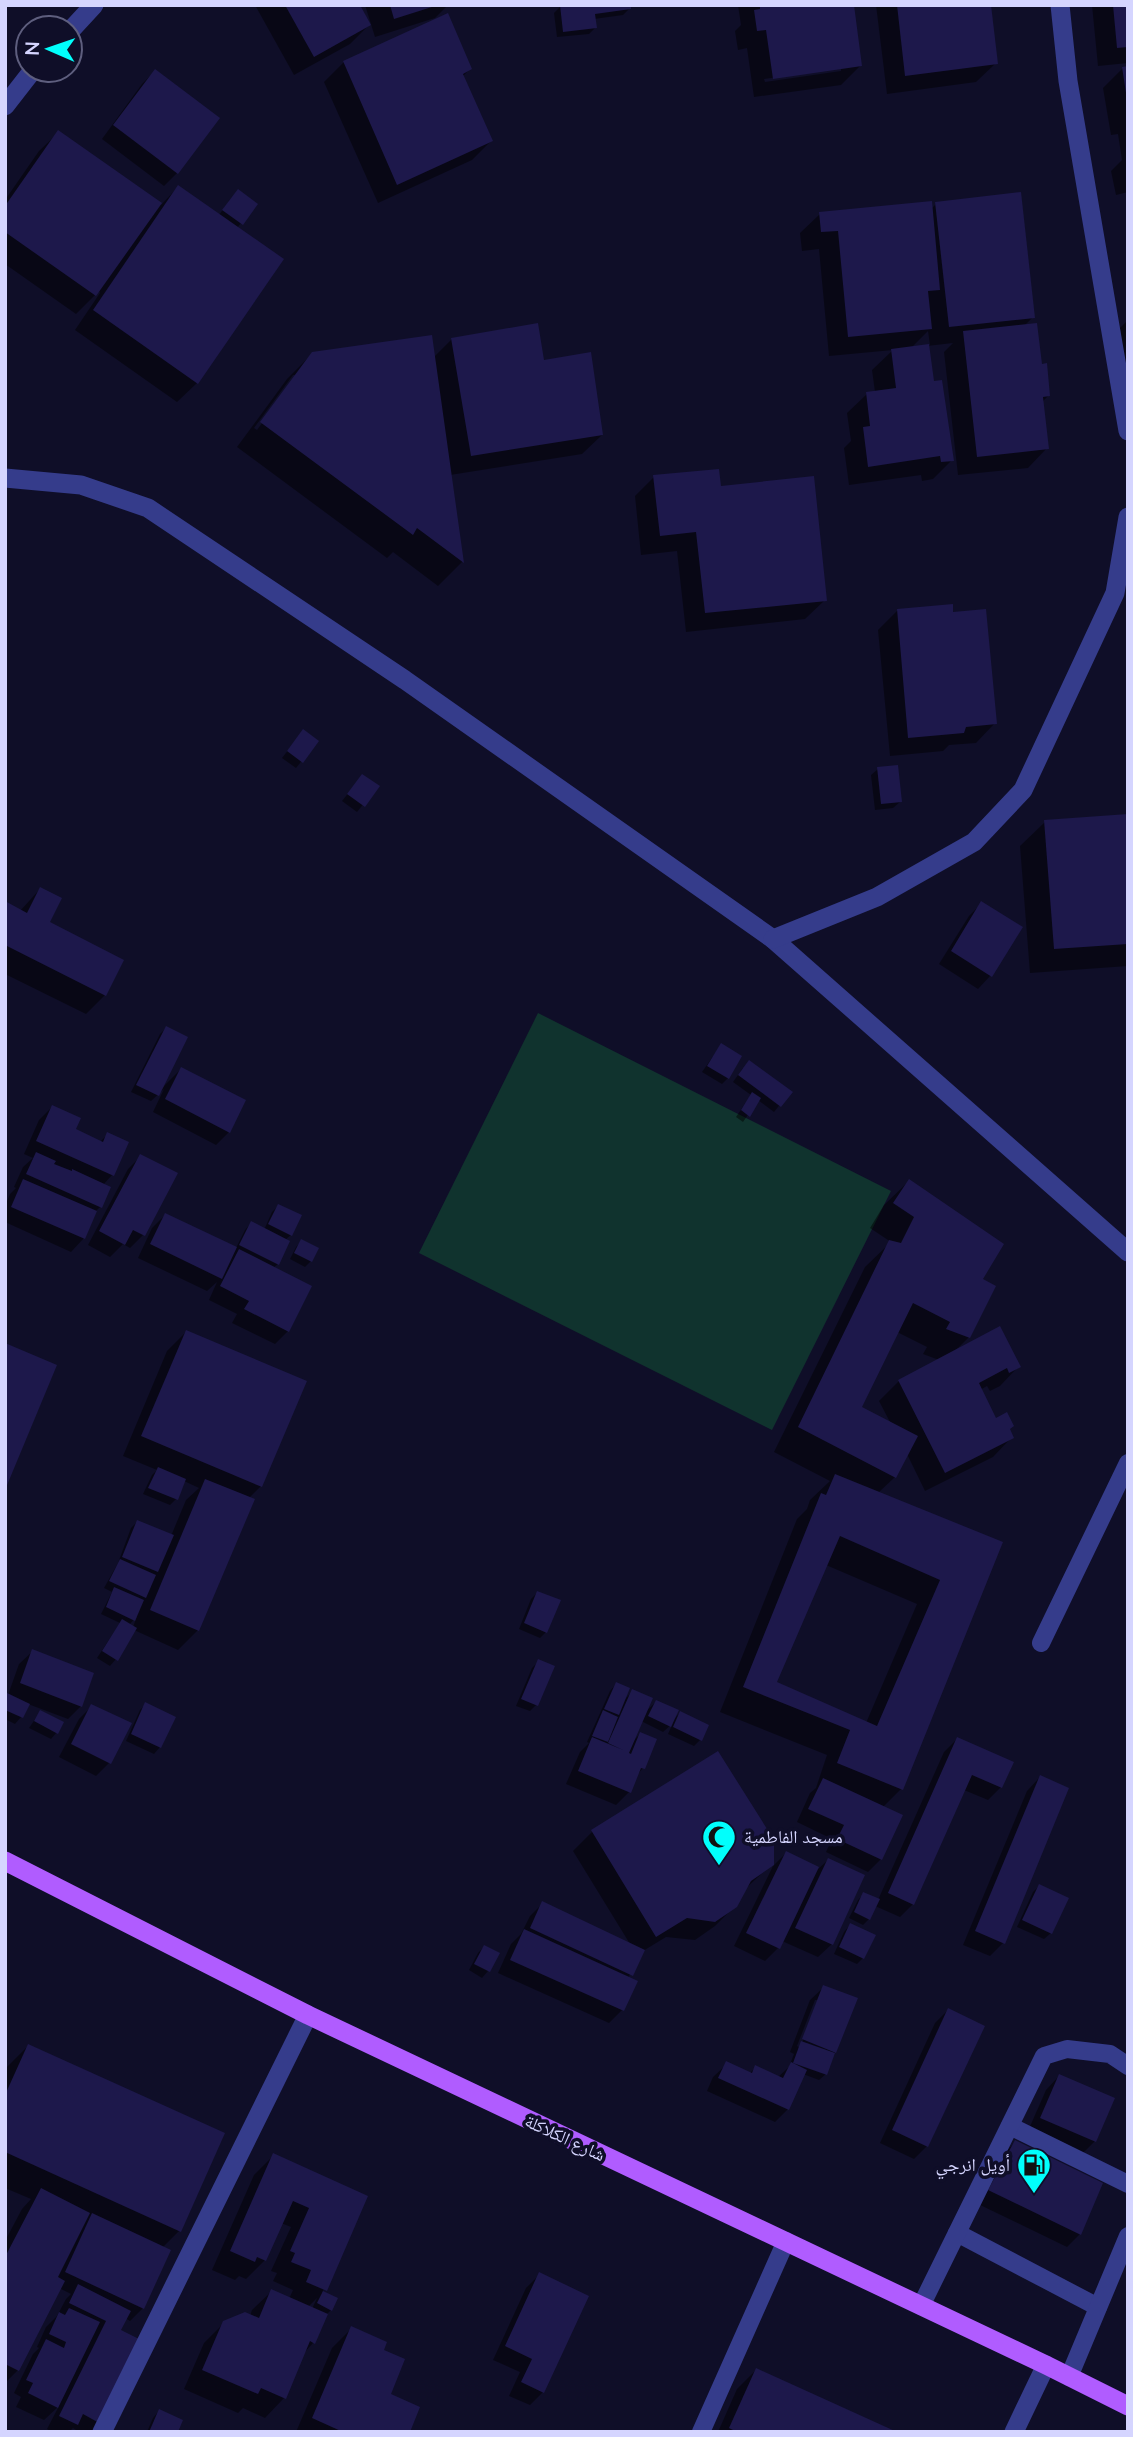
<svg xmlns="http://www.w3.org/2000/svg" width="1133" height="2437" font-family="Lato,'Noto Naskh Arabic',sans-serif">
  <rect width="100%" height="100%" fill="#0f0e28"/>
  <polygon fill="#10332e" points="538,1013 891,1191 772,1430 419,1253"/>
  <g fill="#0007" fill-rule="evenodd">
    <polygon points="255,5 358,5 369,25 350,44 294,75"/>
    <polygon points="365,5 448,5 435,18 375,37"/>
    <polygon points="562,5 630,8 623,15 594,19 595,28 589,34 557,37 554,13"/>
    <path d="M738,5h114l8,61 -19,19 -87,12 -7,-49 -9,2 -3,-19 6,-6zM841,68v3l-76,11 -1,-3z"/>
    <polygon points="876,5 989,5 996,63 976,82 887,94"/>
    <polygon points="1092,5 1128,5 1128,63 1098,66"/>
    <polygon points="344,62 470,69 462,77 491,141 472,160 378,203 324,82"/>
    <polygon points="1128,67 1128,192 1116,195 1111,171 1122,160 1118,134 1111,135 1103,88 1123,68"/>
    <polygon points="155,71 177,173 164,186 102,139 142,84"/>
    <polygon points="59,132 161,205 178,187 219,215 232,197 256,204 237,228 197,383 177,402 75,330 100,293 99,291 76,314 5,264 5,200 39,151"/>
    <path d="M936,204l97,113 -9,9 16,40 9,29 -7,7 5,46 -19,20 -70,7 -14,-123 9,-9 -26,3 6,37 19,77 -19,19 -11,2 -1,-6 -72,10 -5,-37 7,-7 -4,-28 20,-19 8,-2 -3,-22 21,-20 -64,6 -10,-107 -17,2 -2,-18 20,-19 111,-5zM928,331l2,14 -19,3z"/>
    <polygon points="1128,320 1128,397 1120,328"/>
    <path d="M452,339l91,23 59,73 -20,19 -132,21 12,87 -24,24 -45,-34 -6,6 -150,-111 50,-68 25,-25 121,4zM293,375h4l-40,55 -3,-2z"/>
    <polygon points="654,477 719,488 825,600 805,619 686,632 677,551 641,555 635,496"/>
    <polygon points="897,611 951,614 995,723 976,743 949,745 943,751 890,756 878,630"/>
    <polygon points="303,731 317,742 296,768 282,758"/>
    <polygon points="878,769 900,802 893,808 875,810 871,775"/>
    <polygon points="362,776 377,787 357,812 342,801"/>
    <polygon points="1128,816 1128,966 1030,973 1020,846 1045,822"/>
    <polygon points="40,889 47,923 105,995 86,1014 5,974 5,903 20,911"/>
    <polygon points="982,903 991,975 978,989 939,964 969,916"/>
    <polygon points="166,1028 162,1088 181,1069 229,1132 216,1145 153,1112 164,1089 151,1101 131,1092 160,1034"/>
    <polygon points="721,1045 728,1078 722,1084 702,1072"/>
    <polygon points="743,1068 790,1092 774,1112 758,1100 743,1122 736,1117 751,1095 733,1082"/>
    <polygon points="52,1107 74,1130 100,1142 108,1134 112,1175 103,1185 100,1207 96,1211 84,1238 71,1252 5,1222 5,1206 10,1194 16,1188 14,1187 23,1167 33,1158 24,1154 39,1120"/>
    <polygon points="141,1156 176,1174 143,1235 130,1248 123,1244 110,1257 88,1245 128,1169"/>
    <path d="M909,1181l72,99 -12,57 -14,14 64,15 -19,20 -10,5 -3,-5 -7,4 16,30 12,9 4,8 -19,20 -68,34 -18,-37 -12,23 -17,16 122,50 -99,246 -19,19 -1,51 -13,13 -42,-20 6,-13 -35,-17 13,-29 6,-5 11,-33 -107,-43 77,-193 10,-10 3,-9 20,-19 -56,-29 91,-185 26,-25 -21,-14 14,-23zM897,1332l30,15 -4,7 16,6 -40,21 -20,20 12,23 -32,-16zM826,1565l91,39 -51,119 -91,-40z"/>
    <polygon points="278,1206 291,1235 285,1240 278,1264 273,1268 288,1331 275,1344 232,1323 237,1314 209,1300 217,1282 207,1291 138,1258 152,1228 165,1215 236,1248 245,1230 251,1223 264,1230 272,1212"/>
    <polygon points="302,1241 311,1261 305,1267 290,1259 296,1247"/>
    <path d="M186,1332l75,154 -13,13 -50,131 -20,20 -44,-20 -18,29 -6,7 -13,-8 23,-35 -19,-9 11,-22 -8,-4 14,-25 13,-35 6,-6 34,14 15,-36 13,-12 -15,-7 -8,18 -6,6 -27,-11 9,-19 5,-5 -34,-14 44,-105zM137,1616l-4,11 -4,-2z"/>
    <polygon points="537,1593 546,1632 540,1638 519,1629 531,1599"/>
    <polygon points="33,1651 81,1706 68,1719 28,1704 21,1717 15,1724 5,1719 5,1694 8,1695 19,1664"/>
    <polygon points="538,1662 536,1705 530,1711 516,1706 532,1668"/>
    <polygon points="616,1684 622,1702 633,1691 645,1712 656,1702 672,1721 680,1713 700,1740 694,1746 668,1734 673,1723 663,1732 641,1721 631,1743 640,1734 643,1768 637,1775 629,1792 616,1805 566,1784 580,1752 589,1743 587,1742 610,1691"/>
    <polygon points="146,1704 160,1747 154,1754 126,1741 140,1710"/>
    <polygon points="92,1706 129,1724 109,1763 96,1776 59,1757 79,1719"/>
    <polygon points="40,1712 57,1732 51,1739 29,1728"/>
    <polygon points="957,1739 1001,1787 988,1800 964,1790 913,1904 900,1917 875,1906 869,1919 863,1925 849,1918 858,1900 864,1894 878,1900 944,1752"/>
    <polygon points="1040,1777 1003,1943 990,1956 963,1945 1027,1791"/>
    <polygon points="592,1832 772,1864 744,1890 735,1906 715,1926 695,1940 666,1937 643,1951 628,1978 622,2010 609,2023 498,1973 511,1944 521,1934 530,1916 543,1903 630,1944 573,1851"/>
    <polygon points="786,1853 818,1869 828,1860 832,1944 818,1957 782,1941 778,1948 765,1961 734,1946 773,1866"/>
    <polygon points="1039,1886 1051,1933 1044,1939 1017,1927 1033,1892"/>
    <polygon points="850,1925 863,1958 857,1964 834,1954 844,1932"/>
    <polygon points="484,1947 497,1953 488,1971 482,1978 469,1970 478,1953"/>
    <path d="M824,1987l11,65 -9,22 -7,6 -16,-6 -15,35 -13,13 -68,-31 6,-14 14,-13 22,10 7,-7 22,10 11,-10 5,-13 -4,-2 20,-52zM815,2000h4l-19,48 -3,-2z"/>
    <polygon points="948,2010 927,2146 914,2159 880,2143 935,2023"/>
    <polygon points="28,2046 179,2231 162,2248 143,2308 130,2321 125,2318 119,2331 100,2423 91,2432 79,2432 73,2428 69,2432 52,2432 47,2429 59,2406 44,2420 16,2407 21,2397 14,2393 33,2354 39,2348 37,2347 46,2327 57,2316 66,2299 71,2294 59,2288 18,2370 5,2383 5,2241 22,2209 31,2199 5,2188 5,2069"/>
    <polygon points="1059,2076 1095,2141 1082,2154 1028,2131 1046,2090"/>
    <polygon points="1015,2142 1080,2234 1067,2247 976,2203 1002,2156"/>
    <path d="M273,2156l93,41 -44,96 9,17 -4,4 -14,29 -9,10 -20,45 -19,20 -22,-10 -5,5 -54,-24 20,-46 20,-20 26,-7 2,-6 20,-19 17,8 4,-9 -20,-9 4,-8 -6,-2 20,-44 -10,-4 -16,37 -19,19 -7,-3 -4,4 -23,-10 42,-95zM317,2298l-5,11 -4,-2z"/>
    <polygon points="539,2275 543,2392 530,2405 509,2396 520,2372 493,2360 526,2288"/>
    <polygon points="351,2329 381,2351 388,2395 408,2432 296,2432 332,2348"/>
    <polygon points="756,2370 893,2432 718,2432 737,2389"/>
    <polygon points="159,2411 176,2432 147,2432 153,2418"/>
  </g>
  <g fill="#1d184b" fill-rule="evenodd">
    <polygon points="285,5 360,5 371,25 314,57"/>
    <polygon points="390,5 435,5 435,6 394,19"/>
    <polygon points="560,5 631,5 631,9 595,14 597,28 563,32"/>
    <polygon points="760,5 854,5 862,66 773,79 766,30 757,31 754,10 760,9"/>
    <polygon points="897,5 991,5 998,64 905,76"/>
    <polygon points="1113,5 1128,5 1128,47 1117,48"/>
    <polygon points="448,13 472,69 463,74 493,141 397,185 343,61"/>
    <polygon points="1128,66 1128,93 1126,93 1122,67"/>
    <polygon points="155,69 220,118 178,174 113,125"/>
    <polygon points="58,130 162,203 96,296 5,232 5,206"/>
    <polygon points="178,185 284,259 198,384 93,310"/>
    <polygon points="238,189 258,204 243,225 222,210"/>
    <polygon points="1021,192 1035,318 949,327 935,202"/>
    <polygon points="932,201 940,290 928,291 932,329 848,337 838,231 821,232 819,212"/>
    <polygon points="538,323 544,360 591,352 603,435 471,456 451,338"/>
    <polygon points="1037,323 1042,364 1047,363 1050,396 1043,397 1049,449 977,457 963,331"/>
    <polygon points="432,335 464,563 417,528 413,535 260,422 312,352"/>
    <polygon points="929,344 934,381 942,380 954,461 941,462 940,456 868,467 863,427 870,426 866,392 896,388 891,349"/>
    <polygon points="719,469 721,486 814,476 827,601 705,613 696,532 660,536 653,475"/>
    <polygon points="953,604 953,612 986,609 997,724 966,727 964,733 908,738 897,609"/>
    <polygon points="303,729 319,741 303,763 287,751"/>
    <polygon points="898,765 902,802 881,804 877,767"/>
    <polygon points="362,774 380,786 365,807 347,794"/>
    <polygon points="1128,814 1128,944 1054,949 1044,820"/>
    <polygon points="40,887 62,898 50,922 124,960 106,996 5,945 5,901 27,913"/>
    <polygon points="981,901 1023,927 992,977 951,951"/>
    <polygon points="166,1026 188,1037 159,1096 136,1085"/>
    <polygon points="721,1043 742,1056 729,1079 707,1066"/>
    <polygon points="749,1060 793,1092 781,1107 738,1075"/>
    <polygon points="181,1067 246,1100 230,1133 165,1099"/>
    <polygon points="752,1092 761,1098 750,1117 741,1110"/>
    <polygon points="52,1105 81,1118 76,1129 103,1142 107,1132 129,1142 114,1176 36,1141"/>
    <polygon points="36,1152 56,1161 54,1164 72,1171 72,1169 111,1187 102,1208 26,1174"/>
    <polygon points="140,1154 178,1173 145,1236 133,1230 125,1245 99,1231"/>
    <polygon points="23,1179 97,1211 85,1239 11,1207"/>
    <polygon points="909,1179 1004,1244 983,1279 996,1286 970,1338 946,1329 950,1322 913,1303 862,1407 918,1436 896,1478 798,1427 889,1240 901,1243 914,1217 893,1203"/>
    <polygon points="278,1204 302,1215 292,1236 268,1224"/>
    <polygon points="165,1213 237,1247 222,1279 150,1244"/>
    <polygon points="251,1221 290,1241 279,1265 239,1245"/>
    <polygon points="301,1239 319,1248 312,1262 294,1253"/>
    <polygon points="239,1249 312,1286 289,1332 244,1309 249,1301 220,1286"/>
    <polygon points="1000,1326 1021,1367 1009,1373 1007,1368 979,1383 996,1418 1007,1412 1014,1426 1010,1429 1014,1438 945,1473 898,1380"/>
    <polygon points="186,1330 307,1381 262,1487 141,1436"/>
    <polygon points="5,1343 57,1365 5,1490"/>
    <polygon points="158,1467 186,1479 178,1500 148,1488"/>
    <path d="M835,1474l168,68 -100,248 -66,-27 13,-33 -107,-43 78,-194 5,2zM840,1536l100,44 -63,146 -100,-44z"/>
    <polygon points="205,1479 255,1499 199,1631 150,1610"/>
    <polygon points="137,1520 174,1535 158,1572 122,1557"/>
    <polygon points="120,1559 156,1575 146,1598 109,1581"/>
    <polygon points="114,1587 144,1600 135,1621 106,1607"/>
    <polygon points="537,1591 561,1600 547,1633 524,1623"/>
    <polygon points="122,1619 137,1628 118,1661 102,1651"/>
    <polygon points="32,1649 94,1673 82,1707 20,1683"/>
    <polygon points="538,1659 555,1666 538,1706 521,1699"/>
    <polygon points="616,1682 630,1688 619,1715 604,1709"/>
    <polygon points="632,1689 653,1698 629,1753 631,1754 640,1732 657,1739 645,1769 641,1768 631,1793 578,1771 592,1737 623,1750 608,1743"/>
    <polygon points="5,1692 30,1704 23,1718 5,1710"/>
    <polygon points="656,1700 679,1710 671,1727 648,1716"/>
    <polygon points="145,1702 176,1717 161,1748 131,1734"/>
    <polygon points="91,1704 132,1723 111,1764 71,1744"/>
    <polygon points="40,1710 64,1722 58,1734 34,1721"/>
    <polygon points="603,1710 618,1717 608,1742 592,1736"/>
    <polygon points="680,1711 709,1725 702,1741 673,1727"/>
    <polygon points="957,1737 1014,1762 1002,1788 972,1775 914,1905 888,1893"/>
    <polygon points="718,1751 774,1840 774,1865 751,1881 737,1907 715,1922 687,1918 656,1937 591,1830"/>
    <polygon points="1040,1775 1069,1788 1005,1944 975,1931"/>
    <polygon points="823,1778 903,1815 882,1860 837,1839 844,1825 808,1809"/>
    <polygon points="786,1851 819,1867 780,1949 746,1933"/>
    <polygon points="828,1858 865,1875 833,1945 795,1928"/>
    <polygon points="1039,1884 1069,1898 1052,1934 1022,1920"/>
    <polygon points="863,1892 880,1899 870,1920 854,1912"/>
    <polygon points="542,1901 645,1950 633,1976 530,1928"/>
    <polygon points="850,1923 876,1935 864,1959 839,1947"/>
    <polygon points="524,1929 638,1981 624,2011 510,1960"/>
    <polygon points="484,1945 500,1953 490,1972 474,1964"/>
    <polygon points="823,1985 858,1998 836,2053 802,2039"/>
    <polygon points="948,2008 985,2026 928,2147 892,2130"/>
    <polygon points="801,2041 835,2053 827,2075 793,2063"/>
    <polygon points="28,2044 225,2133 181,2232 5,2152 5,2095"/>
    <polygon points="726,2061 752,2073 755,2065 783,2078 791,2062 807,2070 789,2110 718,2078"/>
    <polygon points="1059,2074 1115,2098 1096,2142 1040,2118"/>
    <polygon points="1015,2140 1103,2183 1081,2235 988,2190"/>
    <polygon points="273,2153 368,2196 327,2291 306,2282 311,2270 291,2262 295,2253 290,2251 309,2208 293,2201 266,2261 257,2257 255,2262 230,2251"/>
    <polygon points="41,2188 90,2213 58,2277 65,2281 19,2371 5,2364 5,2257"/>
    <polygon points="92,2213 171,2250 144,2309 65,2272"/>
    <polygon points="539,2272 589,2296 544,2393 521,2382 532,2359 505,2346"/>
    <polygon points="78,2284 131,2311 121,2330 143,2341 101,2424 83,2414 78,2425 59,2416 106,2321 69,2303"/>
    <polygon points="271,2289 328,2314 315,2344 310,2341 286,2399 261,2388 258,2394 202,2370 223,2321 245,2312 259,2318"/>
    <polygon points="323,2291 338,2298 332,2311 317,2303"/>
    <polygon points="69,2308 100,2322 58,2408 28,2393 33,2383 26,2380 46,2339 64,2348 66,2342 49,2334 59,2312 65,2315"/>
    <polygon points="351,2326 387,2342 384,2350 405,2359 391,2394 420,2407 410,2432 343,2432 312,2418"/>
    <polygon points="756,2368 897,2432 737,2432 729,2428"/>
    <polygon points="159,2409 183,2420 178,2432 149,2432"/>
  </g>
  <g fill="none" stroke-linecap="round" stroke-linejoin="round">
    <g stroke="#353c8b" stroke-width="18">
      <polyline points="1041,1643 1128,1463"/>
      <polyline points="1010,2126 1128,2184"/>
      <polyline points="957,2233 1098,2307"/>
      <polyline points="921,2306 1044,2056 1067,2049 1110,2054 1128,2066"/>
      <polyline points="1069,2377 1128,2236"/>
      <polyline points="701,2432 786,2241"/>
    </g>
    <g stroke="#353c8b" stroke-width="19">
      <polyline points="1060,5 1068,81 1128,431"/>
      <polyline points="70,31 94,5"/>
      <polyline points="5,106 33,70"/>
      <polyline points="5,478 81,485 148,508 405,680 773,939 1128,1252"/>
      <polyline points="773,939 877,897 974,842 1023,790 1115,593 1128,517"/>
      <polyline points="102,2432 308,2015"/>
      <polyline points="1014,2432 1046,2365"/>
    </g>
    <polyline stroke="#b05cff" stroke-width="19" points="5,1861 308,2015 1046,2365 1128,2406"/>
  </g>
  <defs>
    <g id="mosque-pin" transform="scale(1.75)"><path d="M0 17L-7.5 6A9.5 9.5 0 1 1 7.5 6Z" fill="#01fffc" stroke="#0f0e28"/><path d="M3.5-4.9A6 6 0 1 0 3.5 4.9A5 5 0 1 1 3.5-4.9Z" fill="#111"/></g>
    <g id="fuel-pin" transform="scale(1.75)"><path d="M0 17L-7.5 6A9.5 9.5 0 1 1 7.5 6Z" fill="#01fffc" stroke="#0f0e28"/><path d="M-5.5-6h7V0h2V4h1.3V-2.5L3-4.5l.8-.8L6-3V5H2.5V1h-1V6h-7ZM-4.2-4.7v3.2H.2V-4.7Z" fill="#111"/></g>
  </defs>
  <g fill-rule="evenodd">
    <use href="#mosque-pin" x="719" y="1837"/>
    <use href="#fuel-pin" x="1034" y="2165"/>
  </g>
  <g text-anchor="middle" stroke-width="7" stroke-linejoin="round" paint-order="stroke">
    <g font-size="18" fill="#d5d5ff" stroke="#0f0e28" text-anchor="start">
      <text x="744" y="1843">مسجد الفاطمية</text>
      <text x="1010" y="2171" text-anchor="end">أويل انرجي</text>
    </g>
    <g font-size="18" fill="#d5d5ff" stroke="#0f0e28">
      <text transform="translate(565 2138) rotate(25)" y="6">شارع الكلاكلة</text>
    </g>
  </g>
  <rect width="1133" height="2437" fill="none" stroke="#d5d5ff" stroke-width="14"/>
  <g transform="translate(49 49) rotate(272)"><circle r="33" fill="#0f0e28" stroke="#5e5e7e" stroke-width="2"/>
  <path d="M0-5L12 26L0 18L-12 26Z" fill="#01fffc"/>
  <text y="-10" font-size="19" font-weight="bold" text-anchor="middle" fill="#d5d5ff">N</text>
  </g>
</svg>
